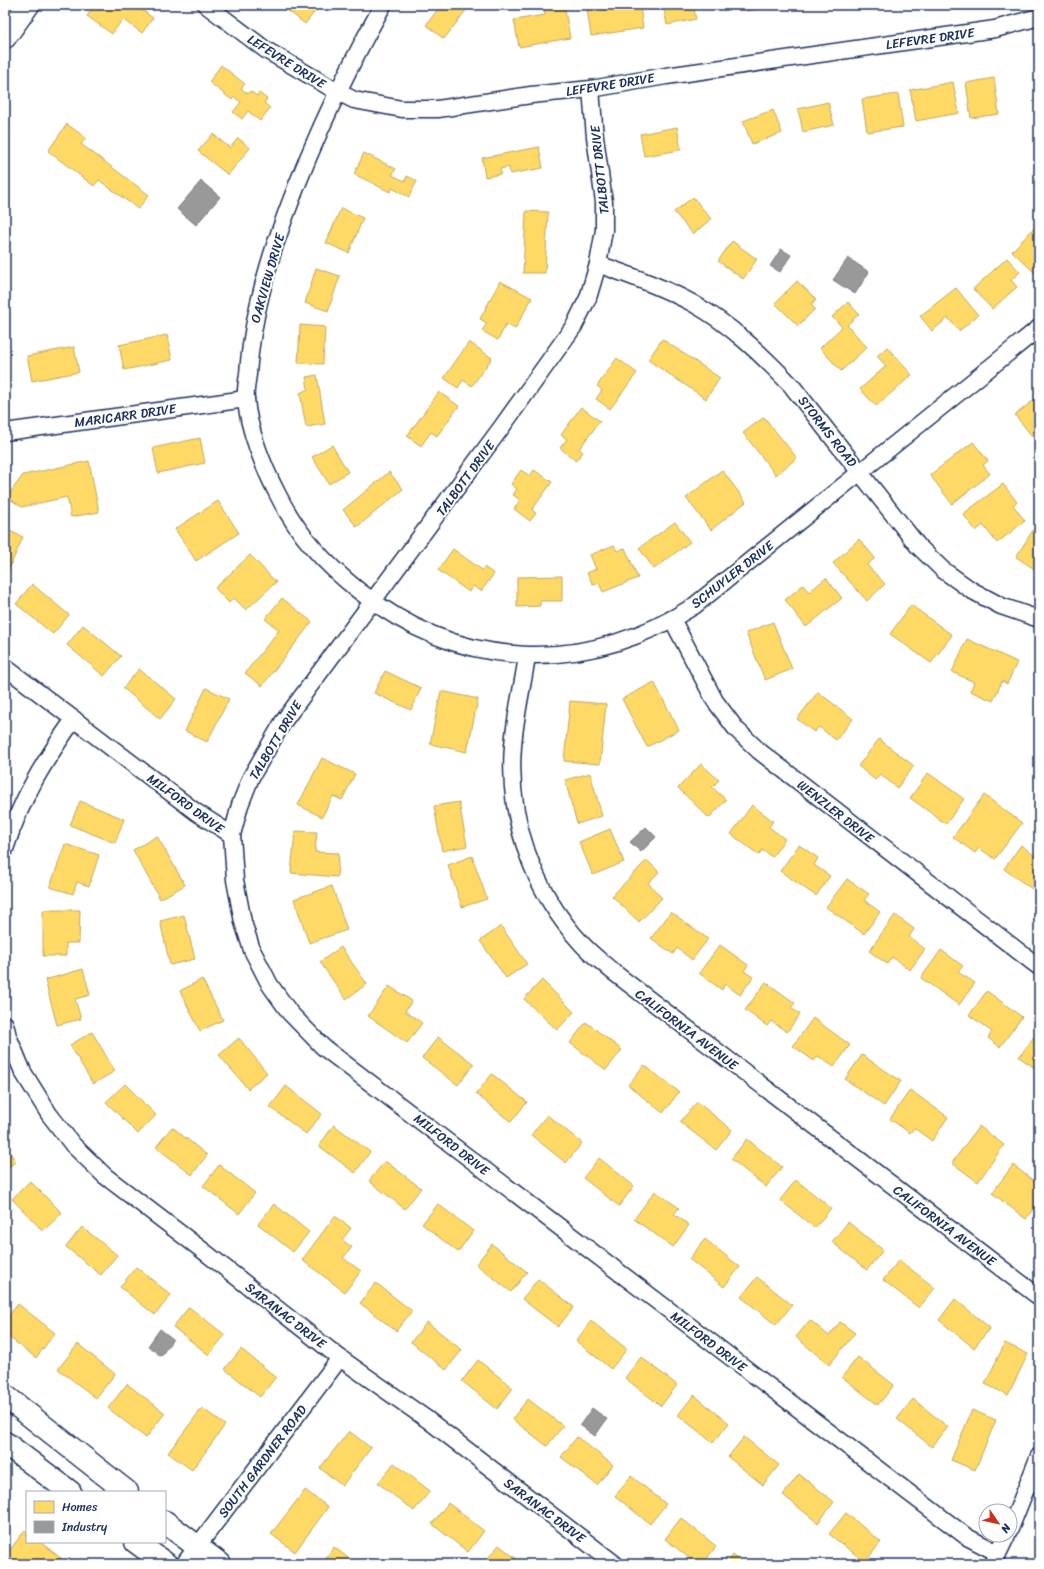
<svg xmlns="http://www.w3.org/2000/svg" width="1044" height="1569" font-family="Sriracha,sans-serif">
  <rect width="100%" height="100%" fill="#fff"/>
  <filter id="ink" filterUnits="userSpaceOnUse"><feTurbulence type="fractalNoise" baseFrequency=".025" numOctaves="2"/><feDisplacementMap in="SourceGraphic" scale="8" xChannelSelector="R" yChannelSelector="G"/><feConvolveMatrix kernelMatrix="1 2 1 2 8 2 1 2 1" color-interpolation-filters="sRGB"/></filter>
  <g filter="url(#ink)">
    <g fill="#ffd966" stroke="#bba664">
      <polygon points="95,5 135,5 153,18 142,33 123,19 112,34 87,16"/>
      <polygon points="281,5 320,5 305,24"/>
      <polygon points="441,5 470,5 444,39 426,25"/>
      <polygon points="543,5 564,5 570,38 519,47 514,20 545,15"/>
      <polygon points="616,5 640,5 643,28 591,36 587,9"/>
      <polygon points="663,5 693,5 696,19 667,25"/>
      <polygon points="746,5 775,5 775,7 747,11"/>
      <polygon points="221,65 245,84 241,88 248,94 250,91 257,96 259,93 267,99 264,103 270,108 260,121 248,111 242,119 233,112 241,102 234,97 232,100 209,82"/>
      <polygon points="994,78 999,114 971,118 966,83"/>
      <polygon points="953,82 959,113 916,121 910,90"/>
      <polygon points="898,94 903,127 867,132 862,99"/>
      <polygon points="828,102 834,125 803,132 798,109"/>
      <polygon points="773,110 782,133 752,144 743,121"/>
      <polygon points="67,124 86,138 81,144 149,195 138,209 99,180 94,186 48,151"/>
      <polygon points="677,127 681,150 644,156 640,134"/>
      <polygon points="213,134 230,148 238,138 250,148 228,175 198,151"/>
      <polygon points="539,147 543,168 510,174 509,167 500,169 501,174 485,177 482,158"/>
      <polygon points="364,153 396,169 392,175 405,181 407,176 417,181 409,197 392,188 390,192 354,174"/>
      <polygon points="693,197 711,219 693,234 674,212"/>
      <polygon points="341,208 363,218 349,253 326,243"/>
      <polygon points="526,211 548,212 545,273 523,273"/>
      <polygon points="1039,223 1039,269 1035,273 1012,251"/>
      <polygon points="732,241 757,259 743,279 718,261"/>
      <polygon points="1007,258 1020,272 1011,280 1017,287 992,309 973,289"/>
      <polygon points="316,268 340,276 328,311 305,303"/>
      <polygon points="500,281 532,298 515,329 506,324 498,340 482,331 487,323 480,319"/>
      <polygon points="797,281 816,299 811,305 815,309 798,326 775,303"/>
      <polygon points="956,288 978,315 959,331 948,318 932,331 920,316"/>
      <polygon points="848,302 859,314 847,325 867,347 841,371 820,348 842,327 832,317"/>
      <polygon points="300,325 325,327 323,364 298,363"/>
      <polygon points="167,335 172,360 124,370 119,345"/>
      <polygon points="662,339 720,378 706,399 648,360"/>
      <polygon points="469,342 492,358 472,386 463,380 458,388 444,378"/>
      <polygon points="74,347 79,372 32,381 27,356"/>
      <polygon points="887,347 912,375 876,406 860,389 886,366 877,356"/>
      <polygon points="617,358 637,373 610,409 596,399 602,390 597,386"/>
      <polygon points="317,375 325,424 306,427 300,393 308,389 306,377"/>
      <polygon points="439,392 459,406 437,436 431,432 421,446 407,436"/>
      <polygon points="1039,396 1039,439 1036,441 1015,415"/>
      <polygon points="581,407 600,421 579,449 583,452 576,461 560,448 567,439 561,435"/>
      <polygon points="764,417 797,458 776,475 743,433"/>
      <polygon points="200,438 205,463 158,473 153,448"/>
      <polygon points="973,442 988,461 983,465 990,474 952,504 930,475"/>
      <polygon points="332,445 348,472 329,484 312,457"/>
      <polygon points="89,461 99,512 71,517 67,497 22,507 7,497 23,475"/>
      <polygon points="521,470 530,476 534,470 552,482 532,510 536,513 530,521 514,509 520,500 513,495 517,489 511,484"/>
      <polygon points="722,470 746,502 711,530 686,498"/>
      <polygon points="389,472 403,489 357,527 343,510"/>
      <polygon points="1003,484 1017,502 1013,505 1025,521 997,543 983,525 976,531 963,514"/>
      <polygon points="218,501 239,533 196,561 175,529"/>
      <polygon points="675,522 690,542 654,569 639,548"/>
      <polygon points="1035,527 1039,530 1039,572 1016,557"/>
      <polygon points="5,529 23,537 5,578"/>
      <polygon points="859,539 875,558 867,565 885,584 867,601 833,563"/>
      <polygon points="614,545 617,551 625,548 638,578 603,592 599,583 593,585 587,573 596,569 590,555"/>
      <polygon points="453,549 482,570 484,567 494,574 481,591 473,586 469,592 438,570"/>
      <polygon points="250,555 276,582 246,610 234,598 229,603 215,588"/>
      <polygon points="562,576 562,601 540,601 540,606 517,607 517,577"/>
      <polygon points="826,578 842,598 806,627 785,600 803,585 809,592"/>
      <polygon points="32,584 69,615 53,634 16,604"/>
      <polygon points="282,598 312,622 262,686 245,673 279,630 265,619"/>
      <polygon points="911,605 952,635 931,663 890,634"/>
      <polygon points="773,622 792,669 765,680 746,633"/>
      <polygon points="83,625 121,656 104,676 67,645"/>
      <polygon points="967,639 1017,662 1007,684 1002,681 993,701 970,691 974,682 952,672"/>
      <polygon points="139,669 176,699 160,719 123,688"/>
      <polygon points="385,671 421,688 411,710 374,693"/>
      <polygon points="654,682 679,730 647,747 622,699"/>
      <polygon points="206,688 229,699 207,742 185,731"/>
      <polygon points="441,691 478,699 467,752 430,744"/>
      <polygon points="818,692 853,719 836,740 819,727 814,732 797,719"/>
      <polygon points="570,701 606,704 600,764 564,761"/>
      <polygon points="879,739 914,766 897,788 880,774 875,780 858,766"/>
      <polygon points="322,758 355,774 342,800 333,796 322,817 298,805"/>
      <polygon points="701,764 719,780 712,787 726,800 709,818 678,788"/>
      <polygon points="590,773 602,816 577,824 565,780"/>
      <polygon points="928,773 964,799 946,824 910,798"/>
      <polygon points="984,795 1022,823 995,859 979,848 975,853 953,837"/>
      <polygon points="80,801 124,819 115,843 70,825"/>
      <polygon points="459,802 467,846 442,851 434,806"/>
      <polygon points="752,805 773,821 769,827 785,839 772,857 762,850 759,855 731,834"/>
      <polygon points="610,829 624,862 593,875 579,842"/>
      <polygon points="295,831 317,832 315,852 339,853 337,877 291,873"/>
      <polygon points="157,836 185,885 160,899 133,850"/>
      <polygon points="65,844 99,855 89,886 77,882 73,894 50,887"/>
      <polygon points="799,845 818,858 814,865 830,876 816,896 780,871"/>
      <polygon points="1021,845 1039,859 1039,894 1004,869"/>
      <polygon points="472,856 487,899 462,907 448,865"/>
      <polygon points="647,860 659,872 648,883 662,898 639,922 612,896"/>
      <polygon points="847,879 869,894 864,900 880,912 864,934 826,907"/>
      <polygon points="332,886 347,930 309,943 294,899"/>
      <polygon points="43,910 80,910 79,943 66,943 66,956 43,956"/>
      <polygon points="671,912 708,939 692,960 677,948 673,954 651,938"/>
      <polygon points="184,915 195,959 170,965 160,921"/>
      <polygon points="895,915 914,929 909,937 925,949 910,970 892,957 887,964 869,951"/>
      <polygon points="501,926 527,964 506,978 480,941"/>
      <polygon points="720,945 748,965 744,971 753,977 740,995 725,984 722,990 699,973"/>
      <polygon points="341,947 367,984 346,999 320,962"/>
      <polygon points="941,950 963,966 958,972 975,983 959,1005 921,978"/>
      <polygon points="83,969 90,995 75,999 81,1019 57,1025 45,980"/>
      <polygon points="202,979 223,1020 200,1031 180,991"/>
      <polygon points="542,980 574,1012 557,1030 524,999"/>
      <polygon points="766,982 795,1003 791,1008 800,1014 787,1032 771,1021 767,1026 745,1010"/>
      <polygon points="389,986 412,1001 405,1011 422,1023 407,1043 368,1016"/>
      <polygon points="987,991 1022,1017 1000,1047 988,1038 992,1032 969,1015"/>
      <polygon points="813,1018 850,1045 834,1067 818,1056 814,1061 793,1046"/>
      <polygon points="586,1022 622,1050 606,1070 570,1043"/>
      <polygon points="1039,1030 1039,1071 1019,1057"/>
      <polygon points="92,1032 115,1071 93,1084 70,1045"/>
      <polygon points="438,1037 474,1064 458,1085 422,1058"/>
      <polygon points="239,1038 267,1073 248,1089 219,1055"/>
      <polygon points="862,1055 901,1081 884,1106 845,1079"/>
      <polygon points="644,1065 679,1092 663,1113 628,1085"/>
      <polygon points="492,1074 527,1102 511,1122 476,1094"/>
      <polygon points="125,1084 156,1115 138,1134 106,1102"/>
      <polygon points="286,1086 322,1114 306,1134 270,1107"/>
      <polygon points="910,1090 948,1117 932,1141 914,1128 910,1133 890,1119"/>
      <polygon points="697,1102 732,1130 716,1150 680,1122"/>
      <polygon points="547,1115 582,1143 566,1163 531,1135"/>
      <polygon points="334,1125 370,1152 355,1173 319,1146"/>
      <polygon points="979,1126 1004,1145 978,1182 952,1163"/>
      <polygon points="172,1127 207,1155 192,1175 156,1147"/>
      <polygon points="747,1139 782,1167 766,1187 731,1159"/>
      <polygon points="5,1144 16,1162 5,1169"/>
      <polygon points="599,1158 634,1186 619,1206 583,1178"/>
      <polygon points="385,1161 421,1188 405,1209 369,1181"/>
      <polygon points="219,1165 255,1193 239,1214 203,1186"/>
      <polygon points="1013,1165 1039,1185 1039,1201 1026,1219 992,1193"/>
      <polygon points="796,1180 831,1208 815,1228 780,1200"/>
      <polygon points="30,1181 62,1213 43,1231 12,1199"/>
      <polygon points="655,1191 679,1208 674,1214 689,1225 673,1247 634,1219"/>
      <polygon points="274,1204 309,1232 293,1252 258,1224"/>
      <polygon points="438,1204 473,1231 458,1252 422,1224"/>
      <polygon points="335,1216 351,1228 342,1240 352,1247 343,1258 361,1271 345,1292 302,1260"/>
      <polygon points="848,1222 883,1250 867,1270 832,1242"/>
      <polygon points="82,1227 117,1255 101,1275 66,1247"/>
      <polygon points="705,1239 740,1267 724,1287 689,1259"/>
      <polygon points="492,1244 527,1272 511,1292 476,1264"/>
      <polygon points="899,1260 935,1288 919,1308 883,1280"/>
      <polygon points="136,1267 171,1295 155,1315 120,1287"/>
      <polygon points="757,1277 792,1305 776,1325 741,1297"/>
      <polygon points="538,1279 574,1307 558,1327 522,1299"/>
      <polygon points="376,1283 412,1311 396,1331 360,1303"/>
      <polygon points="955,1299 990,1328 974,1348 939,1320"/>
      <polygon points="18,1304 55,1333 36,1358 5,1334 5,1320"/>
      <polygon points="189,1307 225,1335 209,1355 173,1327"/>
      <polygon points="810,1320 829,1336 840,1322 855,1333 829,1365 796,1337"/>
      <polygon points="591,1321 627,1349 611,1369 576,1341"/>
      <polygon points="427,1322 462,1350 446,1370 411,1342"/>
      <polygon points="1005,1343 1028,1354 1008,1395 985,1384"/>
      <polygon points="78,1344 115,1374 96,1398 58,1369"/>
      <polygon points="241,1349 276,1377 260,1397 225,1369"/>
      <polygon points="641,1357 677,1385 661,1406 625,1378"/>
      <polygon points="858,1357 894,1385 878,1405 842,1377"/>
      <polygon points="478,1360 513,1388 497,1409 462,1381"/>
      <polygon points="127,1384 165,1413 146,1438 108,1408"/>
      <polygon points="694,1395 729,1423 713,1443 678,1415"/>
      <polygon points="528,1399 563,1426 547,1446 512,1419"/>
      <polygon points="913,1399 948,1427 932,1447 897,1419"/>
      <polygon points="202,1408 225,1425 192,1470 168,1453"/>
      <polygon points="972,1410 996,1420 975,1470 951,1460"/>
      <polygon points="349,1431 371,1448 342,1486 320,1468"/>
      <polygon points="577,1437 613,1465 597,1485 561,1457"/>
      <polygon points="744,1437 779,1465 763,1485 728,1457"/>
      <polygon points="394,1463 430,1491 414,1511 378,1483"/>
      <polygon points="799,1474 834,1502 818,1523 783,1495"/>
      <polygon points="631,1476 666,1504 650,1524 615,1496"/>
      <polygon points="305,1490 328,1507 295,1552 271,1534"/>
      <polygon points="448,1503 484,1531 468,1552 432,1524"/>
      <polygon points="846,1513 881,1542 865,1562 829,1534"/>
      <polygon points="681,1518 716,1546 703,1564 697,1564 665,1539"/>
      <polygon points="25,1530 27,1532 27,1542 40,1542 62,1559 59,1564 17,1564 6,1555"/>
      <polygon points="499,1545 523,1564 483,1564"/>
      <polygon points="334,1547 356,1564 321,1564"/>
      <polygon points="733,1555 744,1564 727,1564"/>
    </g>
    <g fill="#999" stroke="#737987">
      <polygon points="201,181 220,197 196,225 177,209"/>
      <polygon points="781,249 791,255 780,272 770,266"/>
      <polygon points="848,258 869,272 855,294 833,280"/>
      <polygon points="646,827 656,837 641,852 630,842"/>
      <polygon points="160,1329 173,1339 161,1356 148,1346"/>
      <polygon points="592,1408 607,1419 595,1436 580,1425"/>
    </g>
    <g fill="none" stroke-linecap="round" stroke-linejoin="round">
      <g stroke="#1b2f5e" stroke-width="19">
        <g id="street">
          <polyline points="206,5 266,50 338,92 354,100 402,109 438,109 531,95 591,89 666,76 995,29 1039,17"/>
          <path d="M383,5c-43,77 -80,157 -108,240 -14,43 -24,84 -27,129 -1,8 -3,17 -2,25 2,30 18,69 32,96 20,40 46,68 81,96 103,81 226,84 335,15l345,-278"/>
          <polyline points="591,89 595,137 604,202 604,230 598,264 588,298 574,326 501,428 283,722 251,777 240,805 232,835 235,880 243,922 252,950 270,985 290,1013 323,1047 967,1537 998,1553"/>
          <path d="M598,264c33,12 65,23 96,40 36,20 68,51 97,81l127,161 25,24 28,20 30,16 38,13"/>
          <polyline points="5,432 246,399"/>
          <polyline points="672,619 715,701 736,729 759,751 1039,967"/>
          <path d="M527,656c-4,29 -12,60 -14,90 -6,72 20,145 69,198 9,10 20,18 30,27l427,326"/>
          <polyline points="5,667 196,812 232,835"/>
          <path d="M5,849c17,-52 38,-86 69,-130"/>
          <polyline points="5,1024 8,1036 23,1072 49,1114 73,1145 105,1176 206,1253 340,1358 428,1420 615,1564"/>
          <polyline points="1010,1529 1039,1456"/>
          <polyline points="184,1564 340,1358"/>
          <polyline points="993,1564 1007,1535"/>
        </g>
      </g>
      <g stroke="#1b2f5e" stroke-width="25">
        <g id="secondary">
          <polyline points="5,37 28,5"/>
          <polyline points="5,1396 127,1492"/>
          <polyline points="5,1443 70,1492"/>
          <polyline points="165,1522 220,1564"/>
          <polyline points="136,1542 166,1564"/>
        </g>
      </g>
      <use href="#street" stroke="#fff" stroke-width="16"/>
      <use href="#secondary" stroke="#fff" stroke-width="22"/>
    </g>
  </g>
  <g text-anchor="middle" stroke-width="4" stroke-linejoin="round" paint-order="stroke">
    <g font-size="13" fill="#1b2f5e" stroke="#fff">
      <text transform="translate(930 38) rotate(-8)" y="5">LEFEVRE DRIVE</text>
      <text transform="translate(287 61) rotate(32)" y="5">LEFEVRE DRIVE</text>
      <text transform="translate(610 84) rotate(-9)" y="5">LEFEVRE DRIVE</text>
      <text transform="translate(599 170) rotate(-96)" y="5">TALBOTT DRIVE</text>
      <text transform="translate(267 278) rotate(-74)" y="5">OAKVIEW DRIVE</text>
      <text transform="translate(125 415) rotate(-8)" y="5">MARICARR DRIVE</text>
      <text transform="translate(828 431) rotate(52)" y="5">STORMS ROAD</text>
      <text transform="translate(465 478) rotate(-54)" y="5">TALBOTT DRIVE</text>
      <text transform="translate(732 574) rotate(-38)" y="5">SCHUYLER DRIVE</text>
      <text transform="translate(275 740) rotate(-59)" y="5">TALBOTT DRIVE</text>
      <text transform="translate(186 803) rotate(36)" y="5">MILFORD DRIVE</text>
      <text transform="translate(836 811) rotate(38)" y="5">WENZLER DRIVE</text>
      <text transform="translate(687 1029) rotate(37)" y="5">CALIFORNIA AVENUE</text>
      <text transform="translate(452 1144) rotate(38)" y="5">MILFORD DRIVE</text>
      <text transform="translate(945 1225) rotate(37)" y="5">CALIFORNIA AVENUE</text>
      <text transform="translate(286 1315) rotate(38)" y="5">SARANAC DRIVE</text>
      <text transform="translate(709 1341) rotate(37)" y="5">MILFORD DRIVE</text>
      <text transform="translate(262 1461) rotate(-53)" y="5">SOUTH GARDNER ROAD</text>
      <text transform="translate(545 1510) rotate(37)" y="5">SARANAC DRIVE</text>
    </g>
  </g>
  <rect width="1044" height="1569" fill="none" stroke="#fff" stroke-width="20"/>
  <rect x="10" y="10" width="1024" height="1549" fill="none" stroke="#1b2f5e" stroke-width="1.5" filter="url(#ink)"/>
  <rect x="26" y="1491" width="140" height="52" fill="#ffffff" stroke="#a4acbf"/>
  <rect x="34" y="1501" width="20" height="12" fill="#ffd966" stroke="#a4acbf"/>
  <text x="62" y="1511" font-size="12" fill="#1b2f5e">Homes</text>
  <rect x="34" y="1521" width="20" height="12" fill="#999999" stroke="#a4acbf"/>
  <text x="62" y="1531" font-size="12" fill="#1b2f5e">Industry</text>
  <g transform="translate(998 1523) rotate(124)"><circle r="19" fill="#ffffff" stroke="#a4acbf"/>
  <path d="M0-3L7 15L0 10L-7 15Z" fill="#c8321e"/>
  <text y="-6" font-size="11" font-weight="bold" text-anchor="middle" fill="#1b2f5e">N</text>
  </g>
</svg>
